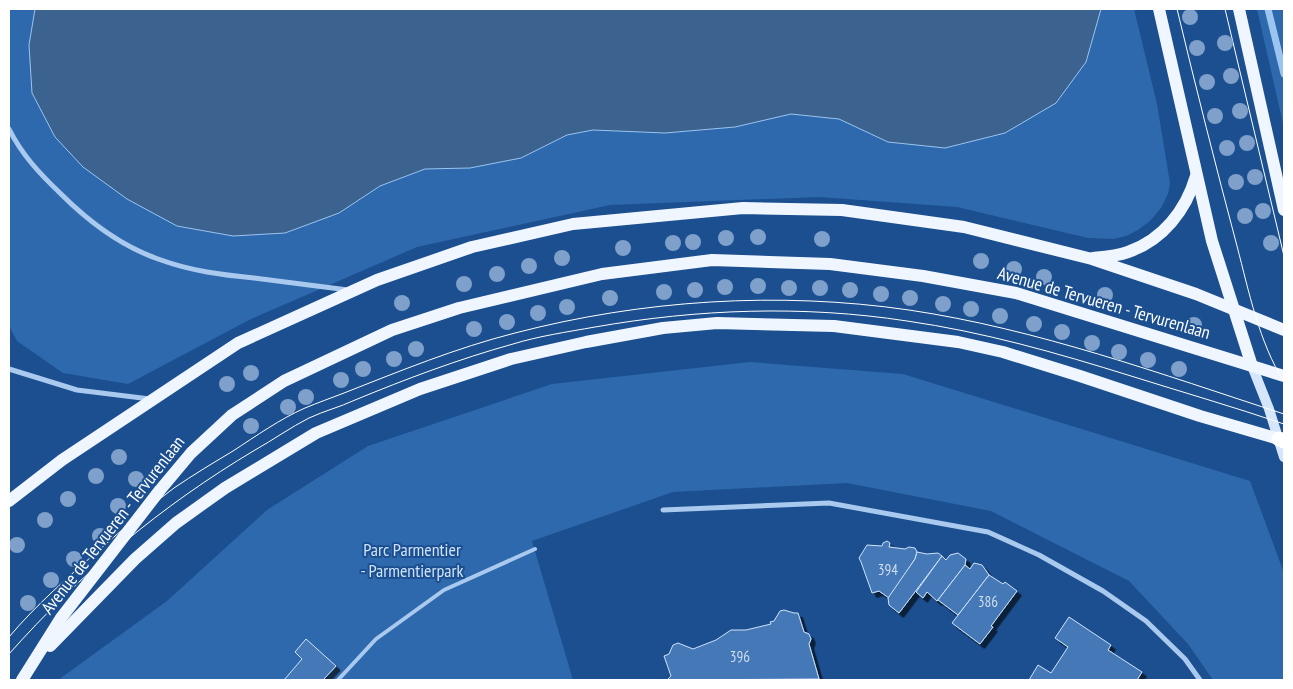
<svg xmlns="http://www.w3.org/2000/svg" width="1293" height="689" font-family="'PT Sans Narrow',sans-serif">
  <defs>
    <filter id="shadow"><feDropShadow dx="4.5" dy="4.5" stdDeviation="0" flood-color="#0009"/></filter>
  </defs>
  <rect width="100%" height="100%" fill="#1b4f8f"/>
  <g fill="#2e69ad">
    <polygon points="9,9 1134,9 1157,104 1170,183 1168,194 1161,208 1150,221 1138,230 1126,236 1113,239 1088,238 957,207 819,197 610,205 417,247 251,319 128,384 63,373 17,341 9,326"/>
    <polygon points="1257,9 1284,9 1284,128"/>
    <polygon points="750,362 903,374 1250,481 1284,573 1284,680 1213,680 1188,644 1129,581 991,511 847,483 673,492 532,541 573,680 58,680 167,601 267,510 368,446 552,384"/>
  </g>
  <polygon fill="#3c6290" stroke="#9cc4f0" points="35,9 1101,9 1086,62 1056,103 1005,133 945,148 888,142 839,119 791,114 735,127 665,133 593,130 567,135 521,158 470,168 425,169 380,186 339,213 285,233 233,236 177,226 127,199 83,167 55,137 32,93 29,45"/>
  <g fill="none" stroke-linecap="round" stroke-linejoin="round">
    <polyline stroke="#9cc4f0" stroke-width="7" points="1268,9 1284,74"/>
  </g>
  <g fill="#4478b7" stroke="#cfe3fa" filter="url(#shadow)">
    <polygon points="887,541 890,543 889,547 905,549 909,547 915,548 917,552 915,559 889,598 879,591 872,593 861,562 859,558 867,545 882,546 883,543"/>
    <polygon points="917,552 927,554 938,553 942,556 899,613 889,605 888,598 915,559"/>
    <polygon points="958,553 966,559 965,565 937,601 927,592 923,598 916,592 942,556 946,560 950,555"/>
    <polygon points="974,563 982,565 989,575 958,615 938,600 965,565 970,569"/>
    <polygon points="989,575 1003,584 1005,582 1017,591 991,626 993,627 980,644 952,623"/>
    <polygon points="784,610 794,613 798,613 804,632 809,634 811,639 809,644 819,679 667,680 671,676 664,656 669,654 673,645 678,643 693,649 716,640 731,630 746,630 771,624 770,622 774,621 780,611"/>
    <polygon points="1069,617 1111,645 1108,650 1142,672 1137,680 1029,680 1038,665 1051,673 1068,647 1055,638"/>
    <polygon points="306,639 336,666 323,680 284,680 302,659 295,652"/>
  </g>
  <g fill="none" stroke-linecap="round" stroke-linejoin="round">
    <polyline stroke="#a9c9ee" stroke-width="4" points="338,680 376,639 444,590 535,549"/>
    <g stroke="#a9c9ee" stroke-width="5">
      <path d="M9,129c13,26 31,45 52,65 29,29 61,53 100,66 30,11 62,15 93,18 31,4 63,8 94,12"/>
      <polyline points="9,369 77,390 150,399"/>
      <polyline points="663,510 829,503 988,532 1039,555 1103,591 1146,621 1185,659 1200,680"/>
    </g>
    <polyline stroke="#d6e6fa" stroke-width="10" points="1252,366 1269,409 1284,457"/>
    <g stroke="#f0f6ff" stroke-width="12">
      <polyline points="1159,9 1212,241 1252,366"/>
      <polyline points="1239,9 1284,210"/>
      <path d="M1093,258c11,-1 24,-2 35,-6 35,-12 58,-42 68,-76"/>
      <polyline points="9,501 62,460 238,343 377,280 472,247 573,224 743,208 842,210 964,227 1092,259 1196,294 1284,330"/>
      <polyline points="50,646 135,559 176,523 225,488 316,433 420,389 511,359 586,342 663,328 717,323 834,326 958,342 1003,352 1080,376 1200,416 1279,439"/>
      <polyline points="22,680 61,618 160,490 191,453 232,415 284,381 392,330 459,308 602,274 712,260 830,264 923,276 1016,293 1284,376"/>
    </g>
    <polyline stroke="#fff" stroke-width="15" points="1279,439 1284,441"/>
    <g stroke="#fff" stroke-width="1">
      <path d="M1177,9c19,79 39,158 60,237 12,46 22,96 47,136"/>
      <polyline points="1225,9 1284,256"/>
      <path d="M9,637c27,-32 58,-59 90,-87 24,-21 49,-43 75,-62 19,-13 39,-25 59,-37 23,-15 47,-32 72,-43 12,-5 26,-10 39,-15 56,-22 112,-45 171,-60 127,-33 263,-42 394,-23 128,19 252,64 375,104"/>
      <path d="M9,654c72,-81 152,-148 246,-204 18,-10 36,-23 54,-32 15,-7 31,-11 46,-18 51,-21 104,-41 158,-56 26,-8 54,-12 82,-17 103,-18 208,-22 312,-6 77,11 150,32 224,55 51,16 103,31 153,48"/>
    </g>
  </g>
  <g fill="#7ea0ca">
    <circle cx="1190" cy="17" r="8"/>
    <circle cx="1225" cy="43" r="8"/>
    <circle cx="1197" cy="48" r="8"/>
    <circle cx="1231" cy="76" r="8"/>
    <circle cx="1207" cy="82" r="8"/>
    <circle cx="1240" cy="111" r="8"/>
    <circle cx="1215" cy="116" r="8"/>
    <circle cx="1247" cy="143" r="8"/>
    <circle cx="1227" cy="148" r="8"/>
    <circle cx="1255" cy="177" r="8"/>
    <circle cx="1236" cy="182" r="8"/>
    <circle cx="1263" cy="211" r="8"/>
    <circle cx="1245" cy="216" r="8"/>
    <circle cx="758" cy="237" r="8"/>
    <circle cx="726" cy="238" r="8"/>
    <circle cx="822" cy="239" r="8"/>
    <circle cx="693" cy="242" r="8"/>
    <circle cx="673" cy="243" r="8"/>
    <circle cx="1271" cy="243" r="8"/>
    <circle cx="623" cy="248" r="8"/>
    <circle cx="562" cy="258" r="8"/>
    <circle cx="981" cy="261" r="8"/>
    <circle cx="529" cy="266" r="8"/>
    <circle cx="1014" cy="269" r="8"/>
    <circle cx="497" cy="274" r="8"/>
    <circle cx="1044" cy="277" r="8"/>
    <circle cx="464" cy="284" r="8"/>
    <circle cx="758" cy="286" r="8"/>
    <circle cx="725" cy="287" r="8"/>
    <circle cx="789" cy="288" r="8"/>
    <circle cx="820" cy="288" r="8"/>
    <circle cx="695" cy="290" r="8"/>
    <circle cx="850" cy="290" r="8"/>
    <circle cx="664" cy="292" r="8"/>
    <circle cx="881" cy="294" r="8"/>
    <circle cx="1105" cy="295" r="8"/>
    <circle cx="610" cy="298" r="8"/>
    <circle cx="910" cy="298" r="8"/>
    <circle cx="402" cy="303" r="8"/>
    <circle cx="943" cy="304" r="8"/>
    <circle cx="567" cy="307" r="8"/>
    <circle cx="971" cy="309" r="8"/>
    <circle cx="538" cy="313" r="8"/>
    <circle cx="1000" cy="316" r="8"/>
    <circle cx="507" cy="322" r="8"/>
    <circle cx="1034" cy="324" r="8"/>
    <circle cx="1194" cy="325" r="8"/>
    <circle cx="474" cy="329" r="8"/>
    <circle cx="1062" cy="332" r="8"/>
    <circle cx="1092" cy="343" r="8"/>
    <circle cx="416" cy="349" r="8"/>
    <circle cx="1119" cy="352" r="8"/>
    <circle cx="394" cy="359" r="8"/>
    <circle cx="1148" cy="360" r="8"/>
    <circle cx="363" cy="369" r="8"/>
    <circle cx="1179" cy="369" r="8"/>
    <circle cx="251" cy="373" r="8"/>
    <circle cx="341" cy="380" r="8"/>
    <circle cx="227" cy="384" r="8"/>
    <circle cx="306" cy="397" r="8"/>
    <circle cx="288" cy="407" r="8"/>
    <circle cx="251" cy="426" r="8"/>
    <circle cx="119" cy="457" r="8"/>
    <circle cx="96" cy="476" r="8"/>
    <circle cx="136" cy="479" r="8"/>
    <circle cx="68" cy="499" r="8"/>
    <circle cx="118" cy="506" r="8"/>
    <circle cx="45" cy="520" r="8"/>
    <circle cx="100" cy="536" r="8"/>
    <circle cx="17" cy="545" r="8"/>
    <circle cx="74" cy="559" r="8"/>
    <circle cx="51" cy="580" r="8"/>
    <circle cx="28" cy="603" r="8"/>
  </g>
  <g text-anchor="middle" stroke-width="4" stroke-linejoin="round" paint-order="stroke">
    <g font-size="15" fill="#d0dded">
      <text x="888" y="575">394</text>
      <text x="988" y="607">386</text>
      <text x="740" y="662">396</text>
    </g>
    <g font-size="18" fill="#fff" stroke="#1b4f8f">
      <text transform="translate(1104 303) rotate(16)" y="6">Avenue de Tervueren - Tervurenlaan</text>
      <text transform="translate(113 525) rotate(-52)" y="6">Avenue de Tervueren - Tervurenlaan</text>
    </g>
    <g font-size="18" fill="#cfe3fa" stroke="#1b4f8f">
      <text x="412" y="556">Parc Parmentier<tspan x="412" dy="21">- Parmentierpark</tspan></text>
    </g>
  </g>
  <rect width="1293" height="689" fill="none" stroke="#ffffff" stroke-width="20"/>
</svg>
